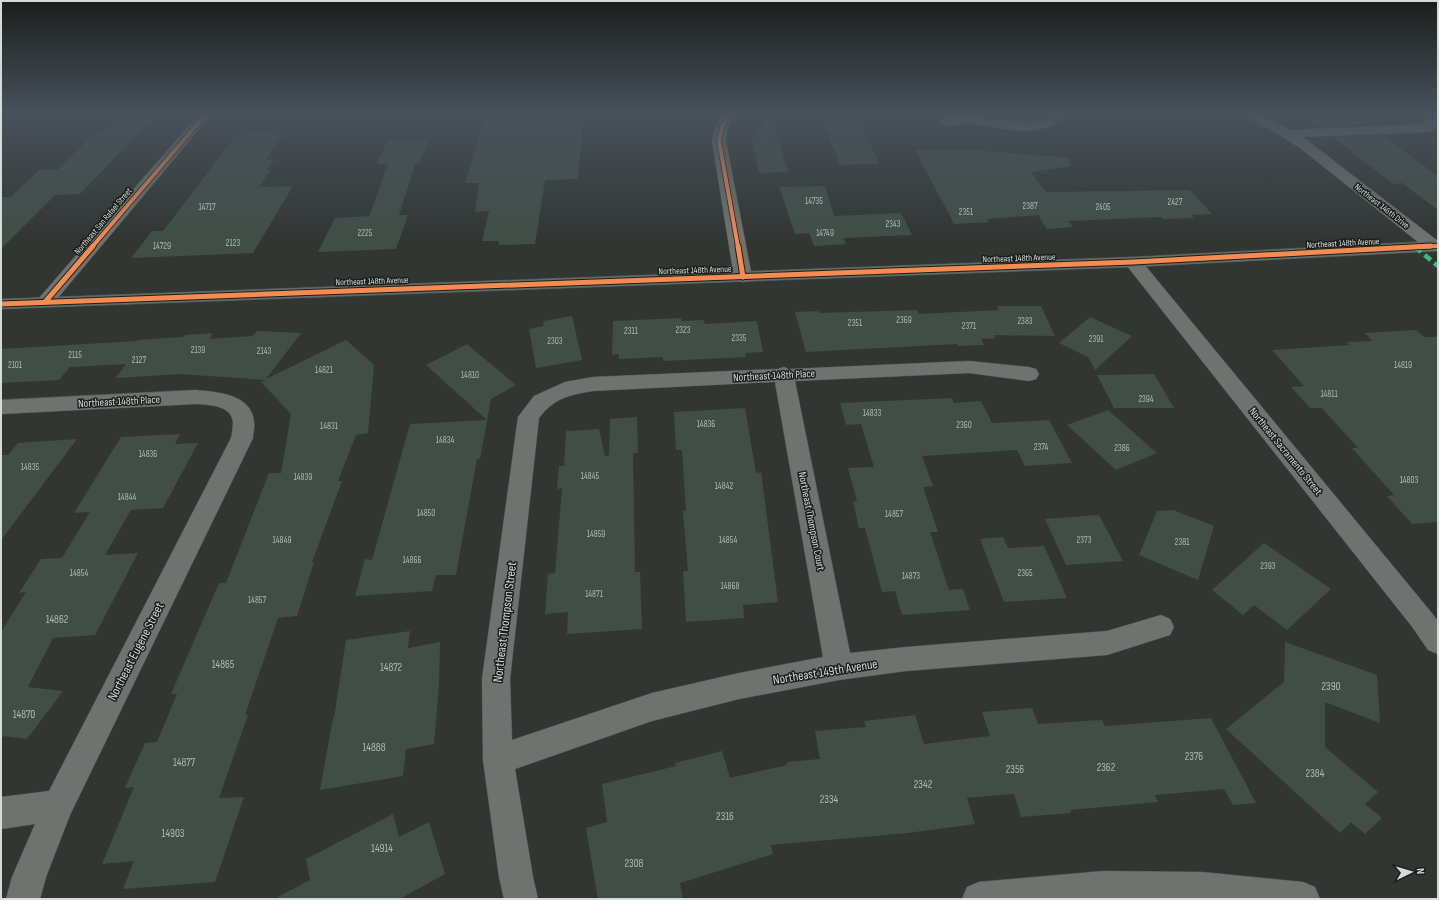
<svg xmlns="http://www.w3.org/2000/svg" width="1439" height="900" font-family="'Sofia Sans Condensed',sans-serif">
  <rect width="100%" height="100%" fill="#313633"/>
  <g fill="#404e46">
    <polygon points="486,114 584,114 578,179 545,180 535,244 499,245 499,241 482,241 489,211 475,212 479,183 465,183"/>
    <polygon points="1303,114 1353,114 1368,125 1320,127"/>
    <polygon points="772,115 788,172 759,173 752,139"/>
    <polygon points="155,116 80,194 55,195 1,249 1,197 11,197 39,170 57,170 97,131 106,131 120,117"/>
    <polygon points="822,118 861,124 879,164 840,165"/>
    <polygon points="278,133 276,136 283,135 266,160 274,160 267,170 270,170 259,187 293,186 253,253 131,258 152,231 163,231 237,134"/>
    <polygon points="1382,135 1438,176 1438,210 1402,183 1393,184 1333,137"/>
    <polygon points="429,140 419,163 415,164 399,215 408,215 396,249 318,252 335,218 369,216 388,164 376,164 388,141"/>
    <polygon points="942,149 962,151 962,149 1070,158 1070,166 1031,172 1046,192 1190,190 1212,214 1191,215 1194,218 1163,219 1161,217 1068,221 1073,227 1047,229 1038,215 987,219 989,222 954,224 915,150"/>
    <polygon points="825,186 834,216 901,213 912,235 843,238 846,244 814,246 809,233 795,234 779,187"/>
    <polygon points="997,306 1041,306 1055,336 994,335 996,338 981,339 984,345 958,346 957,344 806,352 795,312 818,311 819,313 917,310 919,314 999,310"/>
    <polygon points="572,316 582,360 536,368 529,329 544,326 543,321"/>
    <polygon points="1090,317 1132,336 1095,370 1088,357 1059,343"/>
    <polygon points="681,318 681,321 704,320 705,324 757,321 763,352 745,353 746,357 663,361 663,357 619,359 619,354 612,355 613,321"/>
    <polygon points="1416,330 1424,337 1438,337 1438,522 1412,524 1387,496 1394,495 1352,448 1358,448 1322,408 1310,408 1291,387 1304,386 1272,350 1350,345 1346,342 1372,341 1365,333"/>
    <polygon points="257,331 301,333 266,379 346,340 374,365 368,433 356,435 338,481 342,481 312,562 314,562 297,616 278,618 245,715 248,715 219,798 244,797 215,882 123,889 134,861 102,864 134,787 125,788 145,743 157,742 177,694 171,694 219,583 226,583 269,473 281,473 291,414 261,382 266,380 180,374 116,378 126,364 70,367 59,380 1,383 1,349 137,341 138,340 183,337 185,335 212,333 210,339 253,336"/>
    <polygon points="467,344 516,385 491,399 480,459 477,459 456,575 436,575 432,591 355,596 365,559 372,560 410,424 487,420 426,365"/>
    <polygon points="1154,374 1174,408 1114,408 1097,375"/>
    <polygon points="952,398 954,403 981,401 992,423 1049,420 1072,463 1025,466 1017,450 922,456 933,486 923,487 938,532 930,532 949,590 963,589 970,610 902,615 895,591 882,592 865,528 859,528 853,501 857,501 848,468 874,467 861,424 846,425 840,403"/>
    <polygon points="745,408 756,473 761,472 778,602 743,605 744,618 686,622 683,571 688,571 683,511 686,511 682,450 676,450 674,412"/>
    <polygon points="1108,410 1157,453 1116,470 1067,425"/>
    <polygon points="637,417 638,453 633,453 635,572 640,572 642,629 567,634 568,612 545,614 548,574 555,573 562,488 557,489 559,466 564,466 566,431 599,429 605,456 609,455 610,419"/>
    <polygon points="180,434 175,444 198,443 163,508 131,510 105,555 138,553 95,635 53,638 28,687 63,691 27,739 3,736 1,740 1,632 26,592 19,593 41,559 62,558 90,512 74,513 121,437"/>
    <polygon points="77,439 1,540 1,455 8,455 18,443"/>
    <polygon points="1173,510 1214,526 1198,580 1139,555 1157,511"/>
    <polygon points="1099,515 1123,561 1066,565 1045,519"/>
    <polygon points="1003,537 1008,548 1044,546 1067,598 1004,602 980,539"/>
    <polygon points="1264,543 1331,589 1287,630 1254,605 1243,615 1212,590"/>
    <polygon points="410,631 408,648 440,642 439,685 434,744 406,749 403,776 320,790 333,718 334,718 346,640"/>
    <polygon points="1285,642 1377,675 1380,723 1325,702 1325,747 1378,792 1365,804 1382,818 1365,834 1351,822 1340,833 1226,729 1284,682"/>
    <polygon points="1032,708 1038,724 1102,720 1105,726 1211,718 1256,803 1233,805 1224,789 1155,795 1158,802 1070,810 1071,813 1021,817 1014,794 967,798 975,824 908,833 771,845 773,854 680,883 683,899 598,899 586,828 607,822 602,784 676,766 675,763 722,751 730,778 787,765 787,762 820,759 815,731 866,727 864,721 915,715 924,744 990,736 982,712"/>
    <polygon points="393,814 399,837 429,822 445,874 400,899 274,899 310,880 306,859"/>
  </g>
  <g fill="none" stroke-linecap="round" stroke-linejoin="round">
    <g stroke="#4e5350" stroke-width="1">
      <g id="minor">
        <polygon points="199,114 212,114 51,306 45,307 39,306 36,302 39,298"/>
        <polygon points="722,114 735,114 728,127 726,141 752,277 749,281 743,282 737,281 734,277 712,141 715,127"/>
        <path d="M1050,114h14c-19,28 -61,13 -89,10 -11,-1 -23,3 -34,0l-2,-3 2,-3 32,-2 57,7 13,-2z"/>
        <polygon points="1243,114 1260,114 1290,130 1424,124 1425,123 1419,114 1433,114 1437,119 1438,125 1432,131 1427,132 1303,137 1438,241 1438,250 1428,250 1300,148 1270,129 1244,117"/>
        <polygon points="1133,257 1139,258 1431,612 1438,621 1438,654 1428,650 1413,628 1127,266 1124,262 1127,258"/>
        <path d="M969,361l60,6 7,2 3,5 -3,5 -7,2 -60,-8 -174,8 55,272 56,-6 201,-16 54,-16 9,4 4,8 -4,8 -63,20 -201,16 -67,9 -100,19 -87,22 -137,48 18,108 5,22h-34l-5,-22 -16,-117 -1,-81 36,-262 16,-21 31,-14 28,-5 185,-8 6,-2 4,2zM775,382l48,275 -84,16 -87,20 -140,47 -2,-61 29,-261c15,-20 30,-23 54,-27z"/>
        <path d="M196,390c21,2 56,4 58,32 1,5 -1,11 -1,16l-183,377 -24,62 -6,22h-34l6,-22 23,-53 -34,5v-32l48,-6 182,-353c1,-5 2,-11 2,-16 -2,-17 -24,-17 -37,-18l-195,10v-14z"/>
        <polygon points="1103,871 1202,872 1303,882 1315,887 1320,899 962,899 967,887 979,882"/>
      </g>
    </g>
    <g stroke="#4e5350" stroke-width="1">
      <polygon id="major" points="1438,241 1438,251 1133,267 1,309 1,299 1133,257"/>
    </g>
    <use href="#minor" fill="#6f7370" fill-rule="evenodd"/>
    <use href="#major" fill="#636d68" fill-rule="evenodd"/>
    <polyline stroke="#3abd76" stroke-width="4.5" stroke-dasharray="8 4.5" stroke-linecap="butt" points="1415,247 1438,266"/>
    <g stroke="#1a1f1c" stroke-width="5.5">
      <g id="cycleway-far1">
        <polyline points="729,114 722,127 719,141 738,247"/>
        <polyline points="92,247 206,114"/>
        <polyline points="1411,247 1438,246"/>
      </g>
    </g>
    <g stroke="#1a1f1c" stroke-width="7">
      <g id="cycleway">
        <polyline points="738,246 743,277"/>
        <polyline points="45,302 93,246"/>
        <polyline points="1,304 1133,262 1431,246"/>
      </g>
    </g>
    <use href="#cycleway-far1" stroke="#f68b52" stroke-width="4"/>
    <use href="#cycleway" stroke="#f68b52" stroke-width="5"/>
  </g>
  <linearGradient id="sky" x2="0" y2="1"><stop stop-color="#1b1e1c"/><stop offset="0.47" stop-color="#48525b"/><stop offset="1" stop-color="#48525b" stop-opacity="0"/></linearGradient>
  <rect width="1439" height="240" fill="url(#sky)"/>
  <g text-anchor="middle" stroke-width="3" stroke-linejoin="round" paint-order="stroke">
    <g font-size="9" fill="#b0b8b3">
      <text x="814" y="204">14735</text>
      <text x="1175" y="205">2427</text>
      <text x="1030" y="209">2387</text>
      <text x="207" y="210">14717</text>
      <text x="1103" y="210">2405</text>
      <text x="966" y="215">2351</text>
      <text x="893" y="227">2343</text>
      <text x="365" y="236">2225</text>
      <text x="825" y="236">14749</text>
      <text x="233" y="246">2123</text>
      <text x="162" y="249">14729</text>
      <text x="904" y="323">2369</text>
      <text x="1025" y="324">2383</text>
      <text x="855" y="326">2351</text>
      <text x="969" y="329">2371</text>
      <text x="683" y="333">2323</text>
      <text x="631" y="334">2311</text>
      <text x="739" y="341">2335</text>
      <text x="1096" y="342">2391</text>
      <text x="555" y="344">2303</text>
      <text x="198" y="353">2139</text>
      <text x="264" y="354">2143</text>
      <text x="75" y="358">2115</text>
      <text x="139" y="363">2127</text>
      <text x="15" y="368">2101</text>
      <text x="1403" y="368">14819</text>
      <text x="324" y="373">14821</text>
      <text x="470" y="378">14810</text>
      <text x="1329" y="397">14811</text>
      <text x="1146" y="402">2394</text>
      <text x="872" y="416">14833</text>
      <text x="706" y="427">14836</text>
      <text x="964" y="428">2360</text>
      <text x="329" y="429">14831</text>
      <text x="445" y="443">14834</text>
      <text x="1041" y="450">2374</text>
      <text x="1122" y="451">2386</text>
      <text x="148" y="457">14836</text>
      <text x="30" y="470">14835</text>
      <text x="590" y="479">14845</text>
      <text x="303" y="480">14839</text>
      <text x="1409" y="483">14803</text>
      <text x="724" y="489">14842</text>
      <text x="127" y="500">14844</text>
      <text x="426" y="516">14850</text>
      <text x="894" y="517">14857</text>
      <text x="596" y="537">14859</text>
      <text x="282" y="543">14849</text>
      <text x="728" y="543">14854</text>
      <text x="1084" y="543">2373</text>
      <text x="1182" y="545">2381</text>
      <text x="412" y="563">14866</text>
      <text x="1268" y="569">2393</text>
      <text x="79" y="576">14854</text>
      <text x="1025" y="576">2365</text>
      <text x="911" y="579">14873</text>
      <text x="730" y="589">14868</text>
      <text x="594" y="597">14871</text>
      <text x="257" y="603">14857</text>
    </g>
    <g font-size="9" fill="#d5dbd7" stroke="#1a1f1c">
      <text transform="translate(1382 206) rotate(38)" y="3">Northeast 146th Drive</text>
      <text transform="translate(103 221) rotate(-50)" y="3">Northeast San Rafael Street</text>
      <text transform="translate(1343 243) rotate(-3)" y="3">Northeast 148th Avenue</text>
      <text transform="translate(1019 258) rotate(-2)" y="3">Northeast 148th Avenue</text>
      <text transform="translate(695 270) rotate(-2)" y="3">Northeast 148th Avenue</text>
      <text transform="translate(372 281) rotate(-2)" y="3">Northeast 148th Avenue</text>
    </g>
    <g font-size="11" fill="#d5dbd7" stroke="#1a1f1c">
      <text transform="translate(774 375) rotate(-3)" y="4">Northeast 148th Place</text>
      <text transform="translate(119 401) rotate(-3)" y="4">Northeast 148th Place</text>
      <text transform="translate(1286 451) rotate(51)" y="4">Northeast Sacramento Street</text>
      <text transform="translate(812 521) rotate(79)" y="4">Northeast Thompson Court</text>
    </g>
    <g font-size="11" fill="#b0b8b3">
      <text x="57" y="623">14862</text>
      <text x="223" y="668">14865</text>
      <text x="391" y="671">14872</text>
      <text x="1331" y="690">2390</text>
      <text x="24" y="718">14870</text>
      <text x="374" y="751">14888</text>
      <text x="1194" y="760">2376</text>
      <text x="184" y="766">14877</text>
      <text x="1106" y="771">2362</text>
      <text x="1015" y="773">2356</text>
      <text x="1315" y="777">2384</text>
      <text x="923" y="788">2342</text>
      <text x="829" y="803">2334</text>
      <text x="725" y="820">2316</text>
      <text x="173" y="837">14903</text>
      <text x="382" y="852">14914</text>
      <text x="634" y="867">2308</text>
    </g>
    <g font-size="13" fill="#d5dbd7" stroke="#1a1f1c">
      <text transform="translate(504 622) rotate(-83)" y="5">Northeast Thompson Street</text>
      <text transform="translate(135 651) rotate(-63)" y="5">Northeast Eugene Street</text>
      <text transform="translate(825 671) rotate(-9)" y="5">Northeast 149th Avenue</text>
    </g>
  </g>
  <rect width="1439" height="900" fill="none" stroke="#d5dbd7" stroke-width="4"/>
  <g transform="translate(1411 872) rotate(85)" stroke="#1a1f1c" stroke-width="3" paint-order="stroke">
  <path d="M0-3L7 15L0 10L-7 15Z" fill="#d5dbd7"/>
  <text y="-6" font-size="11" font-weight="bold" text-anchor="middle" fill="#d5dbd7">N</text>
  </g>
</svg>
